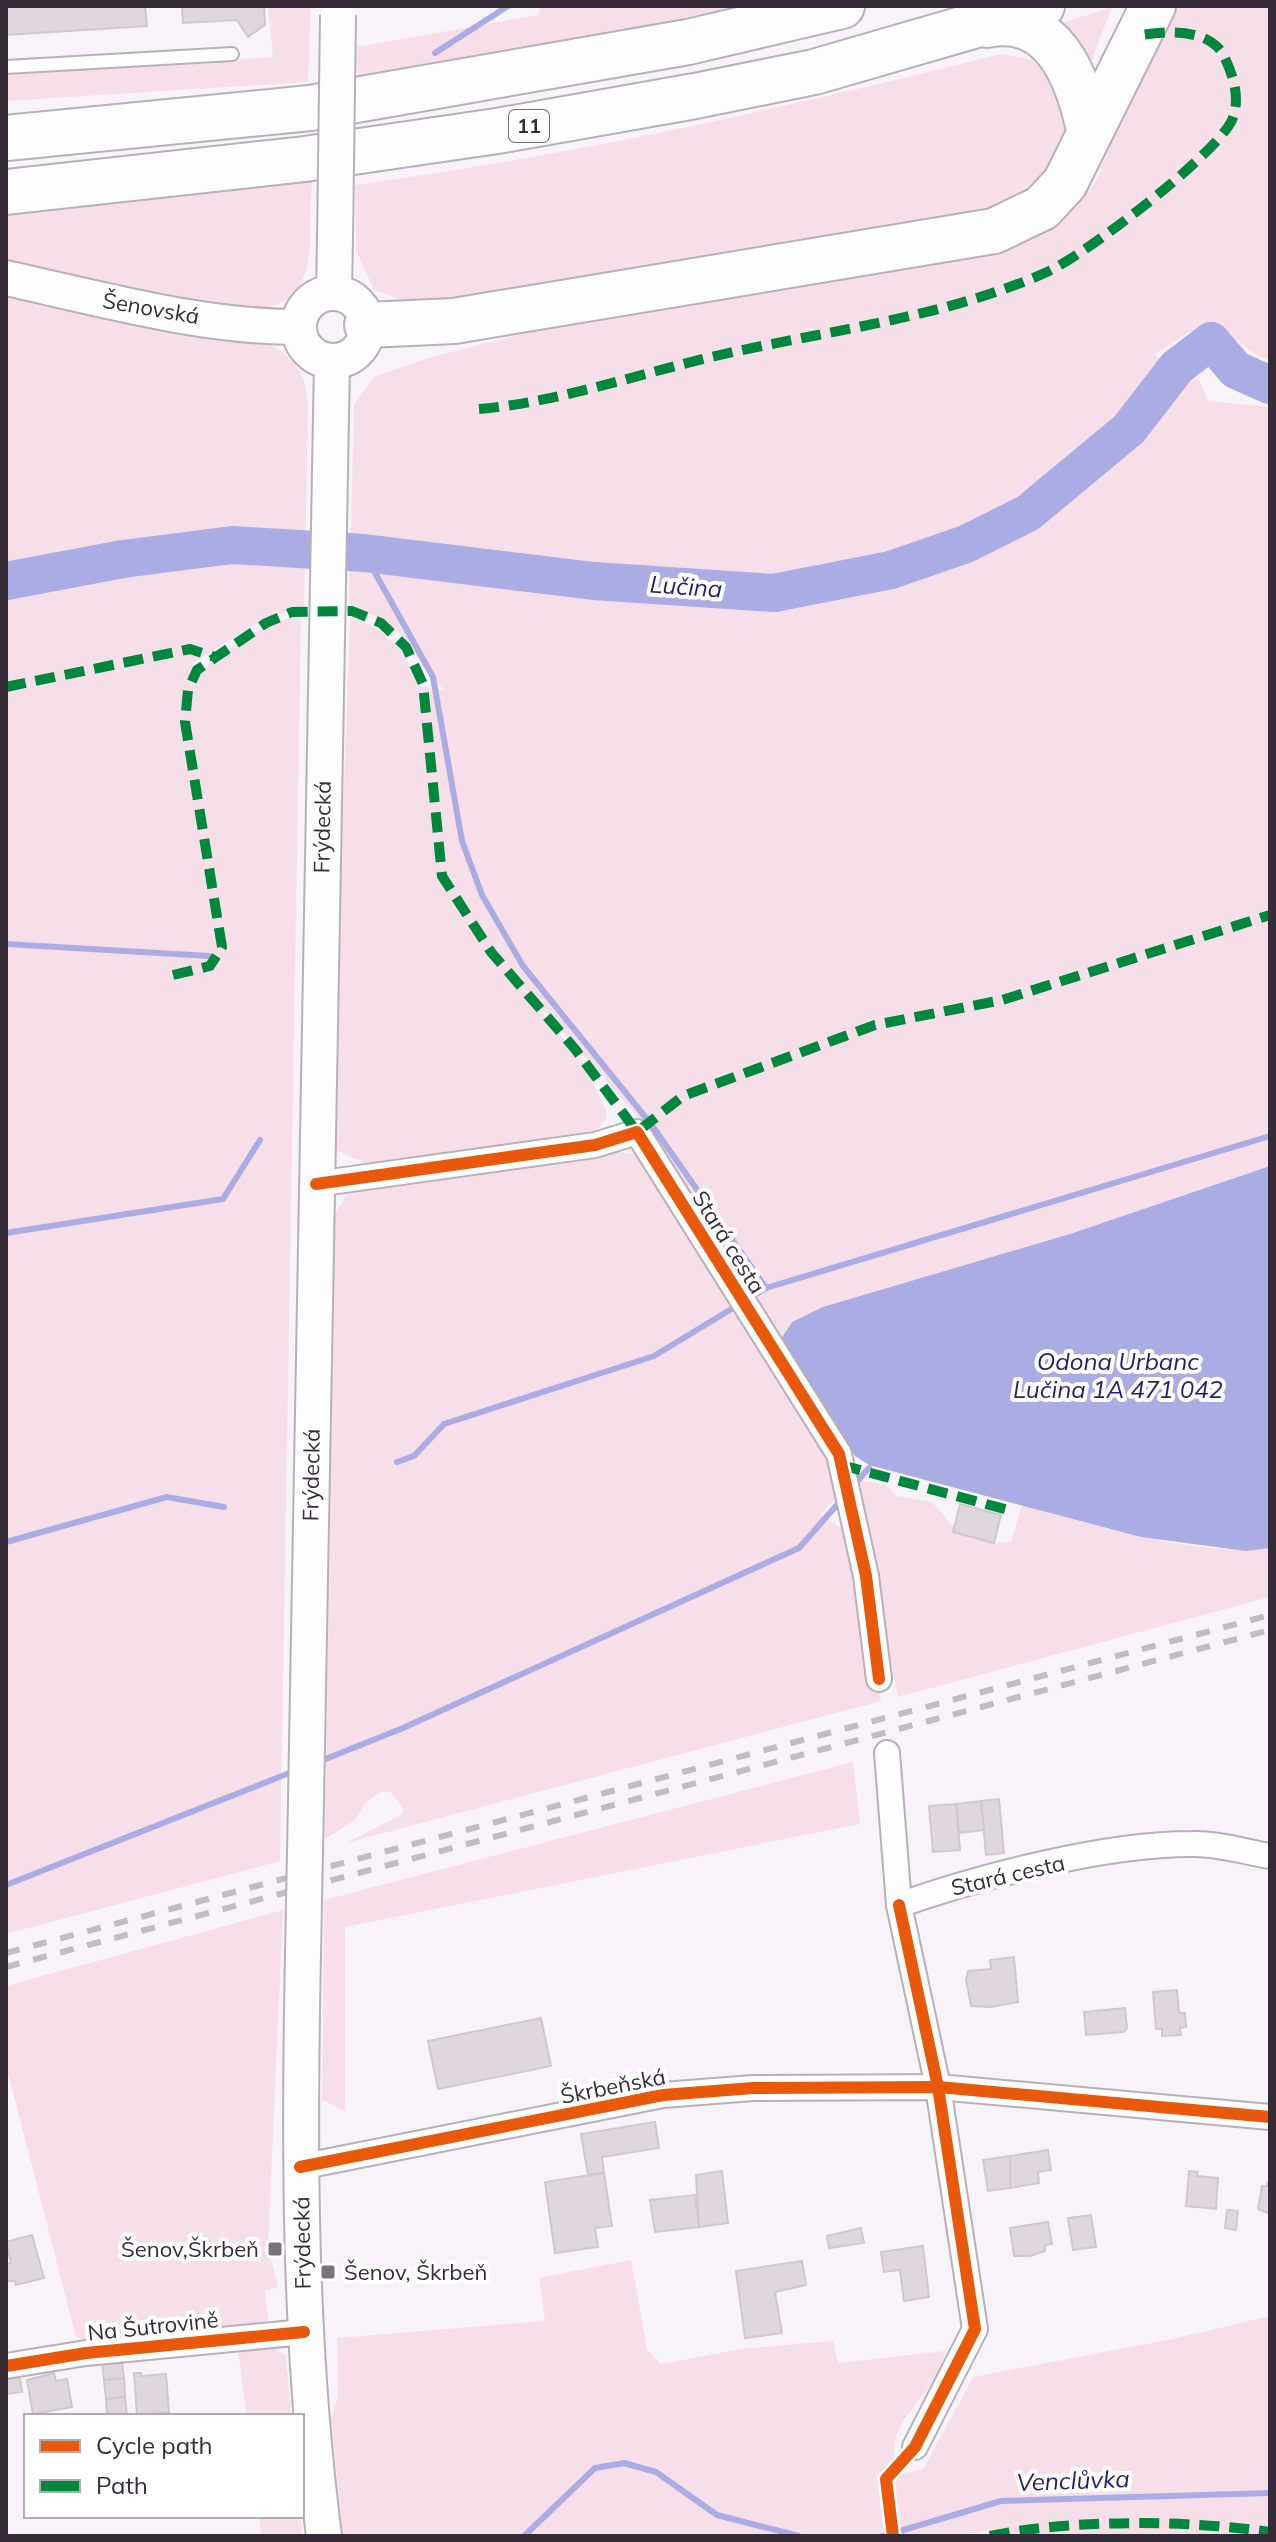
<svg xmlns="http://www.w3.org/2000/svg" width="1276" height="2542" font-family="Mulish,sans-serif">
  <rect width="100%" height="100%" fill="#f8f2f9"/>
  <g fill="#f7dfea">
    <polygon points="268,6 311,6 308,82 6,101 6,74 273,57"/>
    <polygon points="541,6 759,6 358,81 357,47 538,15"/>
    <path d="M1175,6h95v355l-20,-10 -30,-27 -31,8 -35,23 46,26 8,20 62,6v759l-200,68 -278,88 -13,20 -141,-225 -141,-160 87,107 22,46v9l-16,18 -200,26h-24l-31,-13 -2,-48 17,-485c36,12 57,33 68,69l29,5c-22,-15 -27,-34 -44,-54 -14,-17 -34,-24 -54,-32l5,-201 20,-27 51,-18 135,-35 434,-73 60,-24 41,-44 38,-92z"/>
    <polygon points="1112,7 1089,67 1053,26"/>
    <path d="M1001,54l37,7 34,44 -14,60 -52,46 -590,94 -42,-15 -18,-40 -1,-65c218,-30 432,-77 646,-131z"/>
    <path d="M313,175c-9,61 18,132 -71,136l-236,-44v-59z"/>
    <path d="M6,291l264,53c26,16 36,30 38,61l-4,202 -43,13 -68,43 -2,24c3,-3 6,-11 10,-15 14,-17 80,-58 100,-55l-21,1244 -274,73z"/>
    <polygon points="618,1152 635,1154 647,1161 836,1468 838,1496 820,1514 848,1532 881,1701 346,1843 403,1814 403,1808 390,1792 382,1791 365,1803 355,1820 325,1839 335,1213 352,1189"/>
    <path d="M853,1480l31,4 13,12 35,6 22,25 -1,5 41,11 17,-1 11,-37c80,21 164,51 248,43v49l-372,100z"/>
    <polygon points="853,1762 860,1824 345,1927 345,2111 322,2100 324,1900"/>
    <polygon points="283,1910 268,2247 278,2287 265,2291 269,2326 95,2344 76,2337 6,2065 6,1986"/>
    <path d="M631,2260l16,89 14,15 80,-15 92,-8 5,22 107,-12c-6,46 -72,74 -44,123l22,-5 50,-92 200,-38 97,-23v220h-281l-1,-6 -21,6h-624l-12,-118 7,-21 -1,-59 208,-17 -6,-43z"/>
    <polygon points="273,2347 286,2356 291,2416 247,2416 238,2351"/>
    <polygon points="259,2516 300,2516 302,2536 250,2536 261,2535"/>
  </g>
  <polygon fill="#aaace3" points="1270,1166 1270,1548 1246,1551 1141,1537 869,1465 855,1456 779,1342 792,1322 823,1307 1070,1234"/>
  <g fill="none" stroke-linecap="round" stroke-linejoin="round">
    <g stroke="#aaace3" stroke-width="6">
      <polyline points="435,53 508,6"/>
      <polyline points="364,553 433,677 462,841 482,895 523,966 651,1124 766,1288"/>
      <polyline points="6,944 209,956"/>
      <polyline points="6,1233 223,1199 260,1140"/>
      <polyline points="747,1300 766,1288 1270,1136"/>
      <polyline points="397,1462 414,1456 444,1424 654,1356 738,1305"/>
      <polyline points="853,1486 869,1468"/>
      <polyline points="6,1542 167,1497 224,1507"/>
      <polyline points="318,1762 403,1728 799,1548 843,1498"/>
      <polyline points="6,1885 297,1770"/>
      <polyline points="524,2536 595,2468 624,2463 656,2472 717,2515 799,2536"/>
      <polyline points="883,2536 1001,2501 1270,2493"/>
    </g>
    <polyline stroke="#aaace3" stroke-width="38" points="6,581 123,559 232,545 364,553 594,581 774,593 891,570 966,544 1028,513 1129,429 1177,367 1211,341 1236,370 1270,385"/>
  </g>
  <g fill="#dfd6de" stroke="#d0c8cf" stroke-width="2">
    <polygon points="6,6 145,6 147,26 6,35"/>
    <polygon points="182,6 264,6 265,25 248,37 237,20 183,23"/>
    <polygon points="960,1504 1001,1515 994,1543 953,1532"/>
    <polygon points="999,1799 1004,1853 986,1855 981,1801"/>
    <polygon points="981,1801 984,1830 959,1833 956,1804"/>
    <polygon points="956,1804 960,1850 933,1852 929,1806"/>
    <polygon points="1014,1957 1018,2002 991,2007 971,2006 966,1980 968,1971 991,1969 990,1960"/>
    <polygon points="1177,1990 1179,2013 1185,2013 1186,2027 1180,2028 1181,2035 1162,2036 1162,2029 1156,2029 1153,1992"/>
    <polygon points="1125,2008 1127,2028 1124,2032 1086,2035 1084,2012"/>
    <polygon points="541,2018 551,2066 438,2089 428,2041"/>
    <polygon points="655,2122 659,2148 602,2157 604,2173 588,2175 581,2134"/>
    <polygon points="1048,2150 1051,2170 1038,2172 1039,2183 1010,2188 1010,2156"/>
    <polygon points="1010,2156 1010,2188 988,2191 983,2160"/>
    <polygon points="722,2171 728,2223 699,2227 696,2175"/>
    <polygon points="1189,2171 1198,2172 1197,2176 1218,2178 1216,2209 1186,2206"/>
    <polygon points="604,2173 612,2226 595,2228 598,2247 555,2253 545,2182"/>
    <polygon points="1268,2182 1270,2182 1270,2214 1258,2209 1262,2186 1267,2186"/>
    <polygon points="695,2195 699,2227 655,2232 650,2200"/>
    <polygon points="1227,2210 1238,2211 1236,2230 1225,2228"/>
    <polygon points="1091,2215 1096,2247 1073,2250 1068,2218"/>
    <polygon points="1048,2222 1052,2244 1045,2245 1045,2251 1030,2256 1014,2256 1010,2228"/>
    <polygon points="861,2228 864,2243 829,2248 827,2236"/>
    <polygon points="32,2235 44,2278 16,2285 15,2281 8,2281 6,2275 6,2264 11,2263 6,2242"/>
    <polygon points="923,2246 929,2297 904,2301 900,2270 884,2272 881,2252"/>
    <polygon points="802,2261 806,2285 775,2292 782,2333 745,2338 736,2271"/>
    <polygon points="122,2361 124,2378 104,2380 102,2363"/>
    <polygon points="19,2373 22,2392 6,2394 6,2375"/>
    <polygon points="54,2373 56,2381 67,2379 72,2407 33,2414 27,2380"/>
    <polygon points="134,2373 141,2373 141,2376 166,2374 169,2412 137,2415"/>
    <polygon points="124,2378 125,2397 106,2399 104,2380"/>
    <polygon points="125,2397 127,2415 107,2416 106,2399"/>
  </g>
  <g fill="none" stroke-linecap="round" stroke-linejoin="round">
    <g stroke="#b7b0b9" stroke-width="16">
      <polyline id="lane" points="6,67 232,54"/>
    </g>
    <g stroke="#b7b0b9" stroke-width="28">
      <g id="street">
        <polyline points="316,1184 595,1145 637,1132 839,1454 866,1576 879,1679"/>
        <path d="M887,1753l12,152c83,-29 205,-61 293,-61 25,-1 53,8 78,12"/>
        <polyline points="899,1905 938,2087 975,2329 915,2447"/>
        <polyline points="300,2167 663,2095 753,2088 938,2087 1270,2117"/>
        <polyline points="6,2366 86,2353 304,2332"/>
      </g>
    </g>
    <g stroke="#b7b0b9" stroke-width="38">
      <g id="secondary">
        <path d="M6,278c95,21 195,49 292,49"/>
        <polyline points="334,292 335,238"/>
        <circle cx="333" cy="327" r="34"/>
        <polyline points="306,1801 332,361"/>
        <path d="M303,1954c-4,195 -4,388 21,582"/>
      </g>
    </g>
    <g stroke="#b7b0b9" stroke-width="48">
      <g id="highway">
        <path d="M987,25c67,-13 91,53 102,105"/>
        <polyline points="6,138 310,108 688,42 842,6"/>
        <polyline points="6,192 305,159 497,131 695,96 814,72 1042,6"/>
        <polyline points="367,325 454,321 994,231 1042,208 1065,183 1153,6"/>
      </g>
    </g>
    <use href="#lane" stroke="#fefdfe" stroke-width="12"/>
    <use href="#street" stroke="#fefdfe" stroke-width="24"/>
    <use href="#secondary" stroke="#fefdfe" stroke-width="34"/>
    <use href="#highway" stroke="#fefdfe" stroke-width="44"/>
    <g stroke="#bfbdc0" stroke-width="6" stroke-dasharray="14 14" stroke-linecap="butt">
      <polyline points="6,1953 1270,1615"/>
      <polyline points="6,1967 1270,1630"/>
    </g>
    <g stroke="#b7b0b9" stroke-width="38" stroke-linecap="butt">
      <g id="secondary-bridge">
        <polyline points="335,238 338,15"/>
        <polyline points="303,1954 306,1801"/>
      </g>
    </g>
    <use href="#secondary-bridge" stroke="#fefdfe" stroke-width="34"/>
    <g stroke="#00873e" stroke-width="10" stroke-dasharray="20 10" stroke-linecap="butt">
      <path d="M479,409c82,-7 161,-36 241,-54 109,-25 224,-37 327,-83 38,-17 169,-117 185,-152 9,-22 1,-45 -8,-64 -15,-29 -61,-25 -88,-20"/>
      <polyline points="6,687 190,649 215,657"/>
      <polyline points="173,975 210,966 222,947 185,722 188,690 197,670 266,623 292,612 352,611 381,623 406,647 423,684 442,876 491,952 575,1049 637,1132 683,1096 875,1025 1002,1000 1270,915"/>
      <polyline points="841,1465 1012,1511"/>
      <path d="M990,2536c80,-17 199,-16 280,-4"/>
    </g>
    <g stroke="#fff" stroke-width="17">
      <g id="cycleway">
        <polyline points="316,1184 595,1145 637,1132 839,1454 866,1576 879,1679"/>
        <polyline points="300,2167 663,2095 753,2088 938,2087 1270,2117"/>
        <polyline points="6,2366 86,2353 304,2332"/>
        <polyline points="893,2536 886,2479 915,2447 975,2329 938,2087 899,1905"/>
      </g>
    </g>
    <use href="#cycleway" stroke="#e8590c" stroke-width="12"/>
  </g>
  <g fill="#79717c" stroke="#fff" stroke-width="3">
    <rect x="267" y="2241" width="16" height="16" rx="4"/>
    <rect x="320" y="2264" width="16" height="16" rx="4"/>
  </g>
  <g text-anchor="middle" stroke-width="8" stroke-linejoin="round" paint-order="stroke">
    <rect fill="#fff" stroke="#726b74" stroke-width="2" x="509" y="110" width="40" height="32" rx="6"/>
    <g font-size="20" font-weight="bold" fill="#352c38">
      <text x="529" y="133">11</text>
    </g>
    <g font-size="22" fill="#352c38" stroke="#fff">
      <text transform="translate(151 308) rotate(10)" y="8">Šenovská</text>
      <text transform="translate(322 827) rotate(-89)" y="8">Frýdecká</text>
      <text transform="translate(729 1242) rotate(58)" y="8">Stará cesta</text>
      <text transform="translate(311 1475) rotate(-89)" y="8">Frýdecká</text>
      <text transform="translate(1008 1875) rotate(-13)" y="8">Stará cesta</text>
      <text transform="translate(613 2086) rotate(-11)" y="8">Škrbeňská</text>
      <text transform="translate(302 2243) rotate(-91)" y="8">Frýdecká</text>
      <text transform="translate(153 2326) rotate(-6)" y="8">Na Šutrovině</text>
    </g>
    <g font-size="22" fill="#352c38" stroke="#fff" text-anchor="end">
      <text x="259" y="2257">Šenov,Škrbeň</text>
      <text x="344" y="2280" text-anchor="start">Šenov, Škrbeň</text>
    </g>
    <g font-size="24" font-style="italic" fill="#271c75" stroke="#fff">
      <text transform="translate(686 587) rotate(4)" y="8">Lučina</text>
      <text x="1118" y="1370">Odona Urbanc<tspan x="1118" dy="28">Lučina 1A 471 042</tspan></text>
      <text transform="translate(1073 2481) rotate(-2)" y="8">Venclůvka</text>
    </g>
  </g>
  <rect width="1276" height="2542" fill="none" stroke="#352c38" stroke-width="16"/>
  <rect x="24" y="2414" width="280" height="104" fill="#ffffff" stroke="#aeabaf" stroke-width="2"/>
  <rect x="40" y="2440" width="40" height="12" fill="#e8590c" stroke="#aeabaf" stroke-width="2"/>
  <text x="96" y="2454" font-size="24" fill="#352c38">Cycle path</text>
  <rect x="40" y="2480" width="40" height="12" fill="#00873e" stroke="#aeabaf" stroke-width="2"/>
  <text x="96" y="2494" font-size="24" fill="#352c38">Path</text>
</svg>
